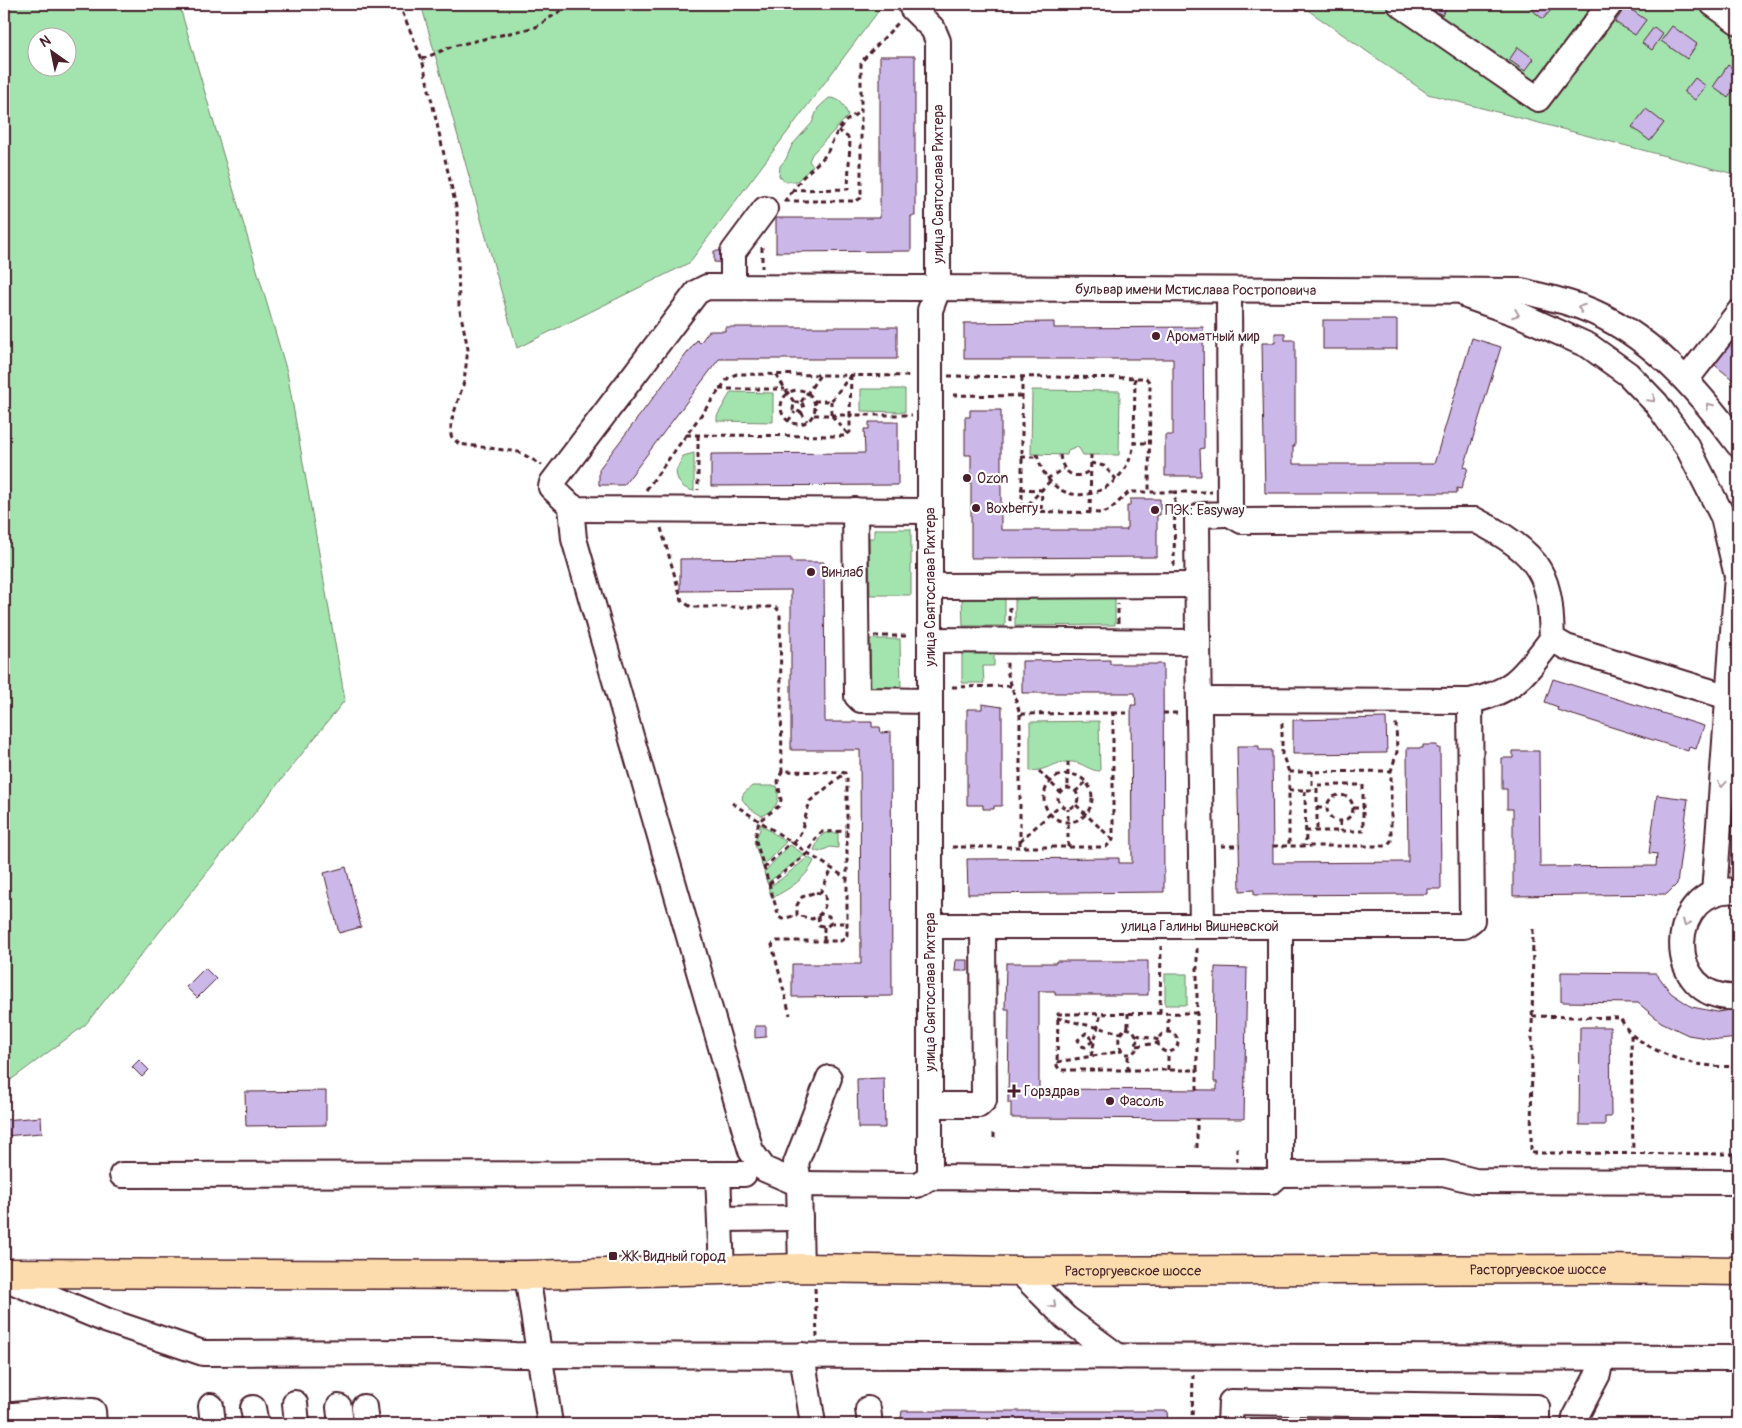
<svg xmlns="http://www.w3.org/2000/svg" width="1742" height="1428" font-family="Pangolin,sans-serif">
  <rect width="100%" height="100%" fill="#fff"/>
  <filter id="ink" filterUnits="userSpaceOnUse"><feTurbulence type="fractalNoise" baseFrequency=".02" numOctaves="2"/><feDisplacementMap in="SourceGraphic" scale="10" xChannelSelector="R" yChannelSelector="G"/><feConvolveMatrix kernelMatrix="1 2 1 2 8 2 1 2 1" color-interpolation-filters="sRGB"/></filter>
  <g filter="url(#ink)">
    <g fill="#a3e4ae" stroke="#76826c" fill-rule="evenodd">
      <path d="M4,4h175l108,368 58,328 -260,325 -81,60zM38,38h30v30h-30z"/>
      <polygon points="421,4 949,4 880,9 689,263 517,348"/>
      <polygon points="1299,4 1738,4 1738,175 1428,94"/>
      <path d="M829,98c12,0 16,8 19,18l-36,38 -3,7 4,5 -16,15 -11,1 -7,-6 1,-10 6,-7 6,-14 20,-22 6,-15z"/>
      <polygon points="861,389 905,389 905,412 861,411"/>
      <polygon points="1032,390 1120,391 1119,455 1083,455 1079,448 1075,447 1068,450 1067,455 1031,454"/>
      <polygon points="731,392 773,393 773,422 717,421 717,416"/>
      <path d="M694,453v38c-11,-2 -17,-8 -18,-20l7,-15z"/>
      <polygon points="874,529 911,529 911,595 870,595 869,538 874,538"/>
      <polygon points="1115,597 1115,625 1015,626 1015,598"/>
      <polygon points="962,598 1005,598 1005,626 963,626"/>
      <polygon points="870,639 900,639 901,688 871,688"/>
      <polygon points="962,649 994,649 994,666 983,666 984,683 962,683"/>
      <path d="M1099,721l1,50c-10,0 -17,-8 -27,-9 -18,-2 -25,9 -43,9v-49z"/>
      <path d="M752,786h25c3,17 0,21 -15,30l-13,-8 -7,-9 1,-5z"/>
      <polygon points="760,824 786,842 762,866 754,842 760,830"/>
      <polygon points="825,833 838,833 838,848 830,847 819,852 814,850 820,837"/>
      <polygon points="790,845 805,855 767,883 764,872"/>
      <path d="M808,857l6,4c-8,18 -25,28 -42,37l-4,-11 12,-7z"/>
      <rect x="1165" y="974" width="22" height="31"/>
    </g>
    <g fill="#cbb7e8" stroke="#4a1f2b">
      <polygon points="1424,4 1449,4 1442,15"/>
      <polygon points="1525,4 1545,4 1552,9 1543,19"/>
      <polygon points="1626,6 1646,20 1635,35 1615,22"/>
      <polygon points="1672,26 1697,44 1687,59 1661,41"/>
      <polygon points="1654,27 1663,34 1652,50 1642,43"/>
      <polygon points="1518,47 1534,59 1525,71 1509,60"/>
      <polygon points="880,56 915,56 915,216 911,216 911,251 776,252 776,218 880,218"/>
      <polygon points="1728,65 1738,72 1738,83 1728,98 1713,87"/>
      <polygon points="1695,78 1706,86 1695,100 1684,92"/>
      <polygon points="1646,109 1664,123 1650,141 1632,127"/>
      <polygon points="714,251 727,251 727,263 714,262"/>
      <rect x="1323" y="320" width="74" height="29"/>
      <polygon points="1054,322 1054,328 1203,327 1204,448 1200,449 1201,476 1165,476 1165,435 1173,435 1173,359 964,359 964,323"/>
      <polygon points="725,327 897,327 897,359 719,359 624,485 599,485 599,469 697,340 700,343 709,331 725,331"/>
      <polygon points="1738,329 1738,384 1710,361"/>
      <polygon points="1275,333 1285,333 1285,340 1295,340 1295,446 1293,446 1293,464 1434,464 1472,338 1501,347 1464,467 1468,468 1461,489 1457,488 1457,493 1265,493 1262,343 1275,343"/>
      <polygon points="970,410 1001,410 1001,530 1127,530 1127,506 1130,506 1130,499 1160,499 1160,515 1157,515 1157,557 971,558 971,455 965,455 965,417 970,417"/>
      <polygon points="869,422 898,422 898,485 711,486 711,454 865,453 864,429 869,429"/>
      <polygon points="791,558 791,562 824,562 825,722 872,722 872,727 880,727 881,733 891,732 892,996 792,997 792,964 861,964 860,750 791,750 791,590 680,591 680,559"/>
      <polygon points="1110,660 1110,664 1163,664 1164,892 968,894 967,859 1119,858 1119,863 1132,863 1131,705 1136,705 1135,693 1022,693 1022,661"/>
      <polygon points="1553,679 1704,726 1696,749 1689,747 1688,751 1557,710 1558,707 1545,702"/>
      <polygon points="982,704 1002,707 1002,806 994,806 994,809 983,809 983,805 967,805 967,709 982,709"/>
      <polygon points="1386,718 1387,753 1293,754 1293,720"/>
      <polygon points="1423,745 1437,745 1437,748 1440,748 1441,889 1427,889 1427,894 1254,895 1254,890 1240,891 1237,746 1259,746 1259,750 1272,750 1273,863 1408,862 1407,748 1423,748"/>
      <polygon points="1513,751 1539,751 1540,867 1656,866 1657,854 1649,853 1657,795 1688,799 1677,884 1667,894 1513,896 1513,809 1507,809 1507,789 1502,789 1502,758 1513,758"/>
      <polygon points="346,867 361,927 339,933 324,873"/>
      <polygon points="956,960 968,960 968,971 955,971"/>
      <polygon points="1056,961 1148,961 1148,995 1055,995 1055,991 1039,991 1039,1089 1217,1090 1217,1082 1214,1082 1215,967 1247,968 1244,1119 1011,1118 1011,1103 1008,1103 1009,1009 1005,1009 1006,963 1056,963"/>
      <polygon points="205,968 216,979 197,998 186,987"/>
      <polygon points="1561,972 1656,973 1671,993 1692,1007 1717,1012 1738,1009 1738,1038 1719,1040 1688,1035 1661,1022 1638,1003 1561,1002"/>
      <polygon points="755,1026 766,1026 766,1037 755,1038"/>
      <polygon points="1580,1027 1610,1027 1611,1117 1605,1117 1605,1125 1579,1125"/>
      <polygon points="139,1060 149,1070 142,1077 132,1067"/>
      <polygon points="884,1078 885,1128 858,1128 857,1079"/>
      <polygon points="326,1091 326,1125 246,1126 245,1092"/>
      <polygon points="41,1117 42,1133 4,1136 4,1120"/>
      <polygon points="902,1411 1167,1411 1168,1424 900,1424"/>
    </g>
    <g fill="none" stroke-linecap="round" stroke-linejoin="round">
      <g stroke="#4a1f2b" stroke-width="28">
        <g id="minor">
          <polyline points="1400,4 1538,99 1610,4"/>
          <polyline points="1713,4 1738,22"/>
          <polyline points="912,8 933,29 938,41 938,289 930,310 930,1177"/>
          <polyline points="733,287 733,252 765,209"/>
          <polyline points="1469,297 1520,315 1589,346 1628,374 1656,403 1688,448 1723,517 1737,576 1714,894"/>
          <polyline points="1686,380 1738,313"/>
          <polyline points="571,506 574,539 751,1151 764,1169 799,1184 796,1163 829,1078"/>
          <polyline points="855,510 857,696 861,700 930,701"/>
          <path id="s1" d="M930,511l-352,-2 -7,-3 -20,-19 1,-4 145,-191 10,-5 815,4c19,5 40,9 59,16 68,25 116,82 157,137"/>
          <path d="M1228,513l14,8 233,-1c22,11 52,28 64,50 12,20 12,46 13,69l14,8 172,53"/>
          <polyline points="930,586 1198,585"/>
          <polyline points="931,640 1198,642 1202,926"/>
          <polyline points="1198,642 1197,519 1202,515 1225,514 1230,510 1229,290"/>
          <path d="M1470,701c45,-9 55,-28 82,-62"/>
          <path d="M1738,891c-72,-8 -77,111 0,106"/>
          <path id="s2" d="M930,926h534l8,-6 -2,-219 -271,-1"/>
          <polyline points="930,1105 979,1105 984,1100 983,925"/>
          <polyline points="718,1174 722,1270"/>
          <polyline points="1280,1174 1443,1173 1475,1181 1738,1182"/>
          <polyline points="122,1175 744,1174"/>
          <polyline points="720,1219 800,1218"/>
          <polyline points="801,1268 799,1184 917,1185 930,1177 1272,1181 1280,1174 1280,926"/>
          <polyline points="1019,1271 1066,1318 1119,1357"/>
          <polyline points="527,1275 550,1424"/>
          <polyline points="4,1278 108,1321 203,1353 438,1352 515,1355 1738,1358"/>
          <polyline points="802,1355 813,1424"/>
          <polyline points="295,1403 297,1424"/>
          <polyline points="211,1406 213,1424"/>
          <polyline points="339,1407 341,1424"/>
          <polyline points="364,1407 366,1424"/>
          <polyline points="253,1408 256,1424"/>
          <polyline points="868,1409 870,1424"/>
          <polyline points="4,1416 64,1410 93,1411 94,1424"/>
          <polyline points="1230,1424 1231,1402 1537,1407 1537,1424"/>
          <polyline points="1574,1424 1575,1418 1598,1374 1601,1358"/>
        </g>
      </g>
      <g stroke="#4a1f2b" stroke-width="31">
        <g id="major">
          <path id="s3" d="M4,1273l523,2 274,-7 218,3 582,-2 137,2"/>
        </g>
      </g>
      <g stroke="#4a1f2b" stroke-width="3" stroke-dasharray="5 4" stroke-linecap="butt">
        <polyline points="399,4 422,59 457,211 459,306 468,349 464,382 451,422 451,436 459,444 519,452 542,465"/>
        <polyline points="422,59 453,46 536,27 571,4"/>
        <polyline points="838,130 850,139 848,189 793,190 803,177 826,155 838,130 846,121 861,111"/>
        <polyline points="785,201 856,201 861,198 861,62 900,21"/>
        <polyline points="784,202 793,190"/>
        <polyline points="762,247 762,268"/>
        <polyline points="776,375 794,402 793,410 800,412 804,408 802,402 794,402"/>
        <polyline points="948,376 1146,378 1150,383 1149,492 1175,492"/>
        <polyline points="1022,377 1022,511 1103,513 1110,510 1129,492 1149,492"/>
        <polyline points="1135,378 1134,443 1150,443"/>
        <polyline points="719,389 785,389"/>
        <circle cx="798" cy="407" r="17"/>
        <polyline points="953,395 1021,396"/>
        <polyline points="814,401 831,401 851,375"/>
        <polyline points="801,402 820,375"/>
        <polyline points="801,412 807,421"/>
        <polyline points="814,415 831,415 831,401"/>
        <polyline points="831,415 850,415 851,375"/>
        <polyline points="832,416 848,434"/>
        <polyline points="788,421 795,412"/>
        <polyline points="686,435 845,436 850,432 850,415 912,415"/>
        <polyline points="698,435 698,490"/>
        <path d="M1037,454c15,66 90,44 97,-11"/>
        <path d="M1060,455c2,18 16,28 31,14"/>
        <polyline points="1021,457 1037,457"/>
        <polyline points="1091,463 1104,466 1116,479"/>
        <polyline points="1047,479 1063,469"/>
        <polyline points="1020,489 1042,490 1041,512"/>
        <polyline points="646,490 729,377 737,374 912,376"/>
        <polyline points="1022,511 1049,482"/>
        <polyline points="1090,513 1091,455"/>
        <polyline points="661,528 682,601 691,607 772,607 777,608 780,614 782,771 840,772 845,773 847,777 847,935 841,941 777,941 772,945 790,1015"/>
        <polyline points="1174,566 1175,492 1212,492"/>
        <polyline points="1010,621 1010,604"/>
        <polyline points="1118,623 1118,604"/>
        <polyline points="874,636 906,636"/>
        <polyline points="952,687 1012,686"/>
        <polyline points="1113,713 1131,713"/>
        <polyline points="1163,713 1181,713"/>
        <polyline points="1020,714 1020,847"/>
        <polyline points="1282,723 1282,754 1289,772 1289,846 1386,846 1391,841 1391,771 1397,752 1396,722"/>
        <polyline points="1068,762 1068,788"/>
        <polyline points="782,771 778,781 781,800 779,806 759,821 755,838 779,917 782,919 797,915"/>
        <polyline points="1039,771 1060,792"/>
        <polyline points="1312,771 1312,790"/>
        <polyline points="1289,772 1391,771"/>
        <circle cx="1068" cy="798" r="24"/>
        <circle cx="1068" cy="798" r="10"/>
        <polyline points="1289,790 1317,790"/>
        <polyline points="1305,791 1306,846"/>
        <polyline points="1075,792 1086,782"/>
        <circle cx="1340" cy="808" r="13"/>
        <polyline points="732,803 846,878"/>
        <polyline points="1076,805 1113,840"/>
        <polyline points="1317,808 1327,808"/>
        <polyline points="1353,808 1363,808"/>
        <polyline points="1340,821 1340,831"/>
        <polyline points="1305,831 1363,831 1363,785 1317,785 1317,831"/>
        <polyline points="1020,841 1060,805"/>
        <polyline points="794,843 801,832 810,801 845,773"/>
        <polyline points="1221,846 1240,846"/>
        <polyline points="1273,846 1289,846"/>
        <polyline points="952,847 1106,847 1113,840 1113,713 1020,714 1007,671 1007,659"/>
        <polyline points="1068,847 1068,809"/>
        <polyline points="764,868 791,842"/>
        <polyline points="769,884 808,853 817,836 822,832 847,831"/>
        <path d="M816,892l9,4c2,11 -3,19 -13,23l-15,-4v-10l5,-8z"/>
        <polyline points="820,893 832,869"/>
        <polyline points="818,916 819,925 826,927 830,924 829,916 820,914"/>
        <polyline points="830,923 847,923"/>
        <polyline points="824,927 824,941"/>
        <polyline points="1533,929 1531,1153 1738,1154"/>
        <polyline points="1128,1013 1128,1028"/>
        <polyline points="1160,1013 1161,946"/>
        <polyline points="1197,1013 1058,1014 1057,1066 1060,1070 1197,1070 1197,945"/>
        <polyline points="1532,1016 1620,1018 1631,1035 1633,1153"/>
        <polyline points="1057,1018 1121,1033"/>
        <path d="M1126,1028l7,2 4,7 -1,13 -4,4h-7c-8,-8 -9,-19 1,-26z"/>
        <polyline points="1168,1032 1168,1013"/>
        <circle cx="1168" cy="1042" r="10"/>
        <polyline points="1136,1035 1159,1040"/>
        <path d="M1632,1035c31,23 67,34 106,31"/>
        <polyline points="1092,1040 1089,1034 1086,1033 1078,1040 1082,1046 1085,1047 1094,1040"/>
        <polyline points="1137,1046 1159,1043"/>
        <polyline points="1091,1056 1101,1013"/>
        <polyline points="1057,1062 1122,1051"/>
        <polyline points="1128,1070 1128,1054"/>
        <polyline points="1168,1070 1168,1052"/>
        <polyline points="1197,1090 1197,1070"/>
        <polyline points="994,1138 994,1132"/>
        <polyline points="1197,1148 1197,1119"/>
        <polyline points="1237,1162 1237,1148"/>
        <polyline points="815,1288 817,1337"/>
        <polyline points="1192,1424 1193,1375"/>
      </g>
      <use href="#minor" stroke="#fff" stroke-width="24"/>
      <use href="#major" stroke="#fcdcac" stroke-width="28"/>
    </g>
    <defs><path id="oneway-chevron" d="M-2-3.5L2.5 0L-2 3.5" fill="none" stroke-width="1.6" stroke-linecap="round" stroke-linejoin="round" transform="scale(1.25)"/></defs>
    <g stroke="#ae9aa0">
      <use href="#oneway-chevron" transform="translate(1581 308) rotate(-159)"/>
      <use href="#oneway-chevron" transform="translate(1516 314) rotate(21)"/>
      <use href="#oneway-chevron" transform="translate(1652 399) rotate(47)"/>
      <use href="#oneway-chevron" transform="translate(1709 406) rotate(-129)"/>
      <use href="#oneway-chevron" transform="translate(1722 784) rotate(94)"/>
      <use href="#oneway-chevron" transform="translate(1686 923) rotate(113)"/>
      <use href="#oneway-chevron" transform="translate(1053 1305) rotate(45)"/>
    </g>
  </g>
  <g fill="#4a1f2b" stroke="#fff" stroke-width="2">
    <circle cx="1156" cy="336" r="5"/>
    <circle cx="967" cy="478" r="5"/>
    <circle cx="976" cy="508" r="5"/>
    <circle cx="1155" cy="510" r="5"/>
    <circle cx="811" cy="572" r="5"/>
    <path d="M1011.5 1083.5h5v5h5v5h-5v5h-5v-5h-5v-5h5z"/>
    <circle cx="1110" cy="1101" r="5"/>
    <rect x="608" y="1251" width="10" height="10" rx="2.5"/>
  </g>
  <g text-anchor="middle" stroke-width="4.5" stroke-linejoin="round" paint-order="stroke">
    <g font-size="14" fill="#4a1f2b" stroke="#fff">
      <text transform="translate(938 184) rotate(-90)" y="5">улица Святослава Рихтера</text>
      <text dy="5" stroke="none"><textPath href="#s1" startOffset="1131">бульвар имени Мстислава Ростроповича</textPath></text>
      <text transform="translate(930 587) rotate(-90)" y="5">улица Святослава Рихтера</text>
      <text dy="5" stroke="none"><textPath href="#s2" startOffset="270">улица Галины Вишневской</textPath></text>
      <text transform="translate(930 992) rotate(-90)" y="5">улица Святослава Рихтера</text>
      <text dy="5" stroke="none"><textPath href="#s3" startOffset="1534">Расторгуевское шоссе</textPath></text>
      <text dy="5" stroke="none"><textPath href="#s3" startOffset="1129">Расторгуевское шоссе</textPath></text>
    </g>
    <g font-size="14" fill="#4a1f2b" stroke="#fff" text-anchor="start">
      <text x="1166" y="341">Ароматный мир</text>
      <text x="977" y="483">Ozon</text>
      <text x="986" y="513">Boxberry</text>
      <text x="1165" y="515">ПЭК: Easyway</text>
      <text x="821" y="577">Винлаб</text>
      <text x="1024" y="1096">Горздрав</text>
      <text x="1120" y="1106">Фасоль</text>
      <text x="623" y="1261">ЖК Видный город</text>
    </g>
  </g>
  <rect width="1742" height="1428" fill="none" stroke="#fff" stroke-width="20"/>
  <rect x="10" y="10" width="1722" height="1408" fill="none" stroke="#4a1f2b" stroke-width="2" filter="url(#ink)"/>
  <g transform="translate(52 52) rotate(327)"><circle r="24" fill="#ffffff" stroke="#b7a5aa"/>
  <path d="M0-4L9 19L0 12L-9 19Z" fill="#4a1f2b"/>
  <text y="-8" font-size="14" font-weight="bold" text-anchor="middle" fill="#4a1f2b">N</text>
  </g>
</svg>
